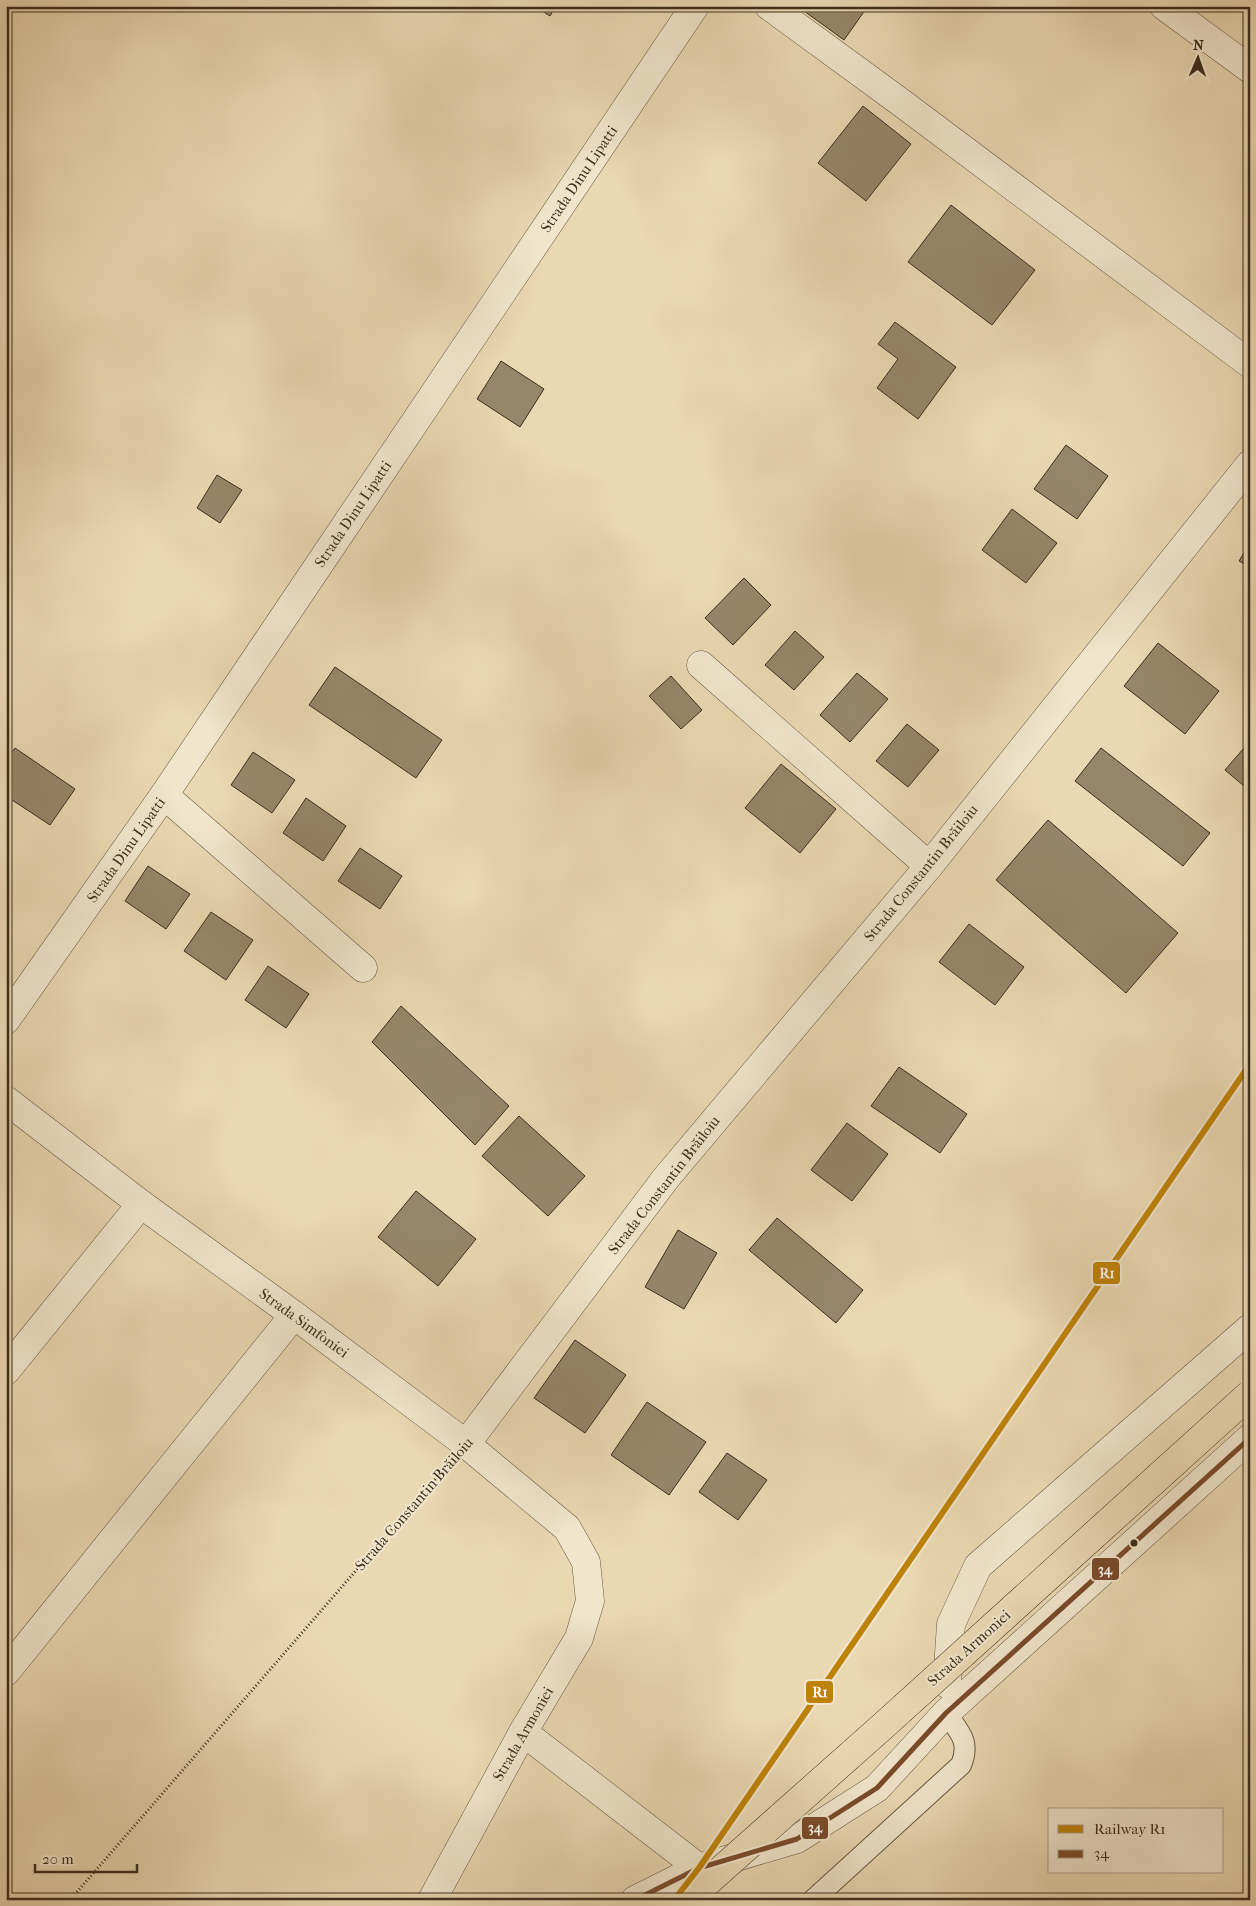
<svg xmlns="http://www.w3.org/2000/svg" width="1256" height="1906" font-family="'IM FELL French Canon',serif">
  <rect width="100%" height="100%" fill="#ead8b2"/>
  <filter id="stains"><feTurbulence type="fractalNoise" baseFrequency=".004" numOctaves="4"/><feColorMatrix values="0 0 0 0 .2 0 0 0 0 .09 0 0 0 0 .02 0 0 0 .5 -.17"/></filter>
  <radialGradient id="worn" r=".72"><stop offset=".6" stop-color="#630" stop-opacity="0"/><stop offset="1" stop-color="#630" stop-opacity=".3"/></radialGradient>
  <g fill="#96866a" stroke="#3c2e1d">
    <polygon points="534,6 556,6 550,16"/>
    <polygon points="797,6 868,6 844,40"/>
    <polygon points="863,106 911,144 866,201 818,163"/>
    <polygon points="951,205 1035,270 992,325 908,262"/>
    <polygon points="895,322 956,367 918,419 877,388 898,359 878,344"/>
    <polygon points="501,361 544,389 520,427 477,399"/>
    <polygon points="1066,445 1108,476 1077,519 1034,489"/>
    <polygon points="217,475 242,490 220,523 197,508"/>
    <polygon points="1012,509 1057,543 1026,583 982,550"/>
    <polygon points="1250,543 1250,567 1239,561"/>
    <polygon points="744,578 771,605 733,645 705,618"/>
    <polygon points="795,631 824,657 794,690 765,665"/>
    <polygon points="1158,643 1219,691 1185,734 1124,686"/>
    <polygon points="335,667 442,740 416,778 309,705"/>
    <polygon points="857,673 888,699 850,742 820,715"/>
    <polygon points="671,676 702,710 681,729 649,696"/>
    <polygon points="907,724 939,750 908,787 876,761"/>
    <polygon points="1250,741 1250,791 1225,770"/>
    <polygon points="15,748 75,789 50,825 6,796 6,761"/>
    <polygon points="1101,748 1210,833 1183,866 1075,781"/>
    <polygon points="253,752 295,780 272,813 231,785"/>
    <polygon points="781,764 836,809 800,853 745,808"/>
    <polygon points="306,798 346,826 323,861 283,833"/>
    <polygon points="1048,820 1178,933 1126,993 996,880"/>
    <polygon points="360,848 402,876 380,909 338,881"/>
    <polygon points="148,866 190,894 166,929 125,901"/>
    <polygon points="211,912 253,940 226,980 184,951"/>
    <polygon points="969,924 1024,967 995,1005 939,962"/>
    <polygon points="268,966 309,994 286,1028 245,1000"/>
    <polygon points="401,1006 509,1106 475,1145 372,1042"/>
    <polygon points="899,1067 967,1114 940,1153 871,1106"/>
    <polygon points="519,1116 585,1176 548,1216 482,1156"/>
    <polygon points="847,1123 888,1154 852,1201 811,1170"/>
    <polygon points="416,1191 476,1239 438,1286 378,1237"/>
    <polygon points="777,1218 863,1290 836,1323 749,1250"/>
    <polygon points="678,1230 717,1253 684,1309 645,1287"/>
    <polygon points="575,1340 626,1375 585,1433 534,1398"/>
    <polygon points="647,1402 706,1442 669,1495 611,1455"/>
    <polygon points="727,1453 767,1480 738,1520 699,1492"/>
  </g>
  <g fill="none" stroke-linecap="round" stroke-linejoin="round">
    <g stroke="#685842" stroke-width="22">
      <path id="lane" d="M813,1900l148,-135c10,-24 -2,-33 -15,-52"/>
    </g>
    <g stroke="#685842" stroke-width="29">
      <g id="street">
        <polyline points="769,6 899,101 1250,364"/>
        <polyline points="1164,6 1250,69"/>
        <polyline points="701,665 929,866"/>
        <polyline points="164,795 363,968"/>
        <polyline points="6,1020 164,795 695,6"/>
        <polyline points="6,1100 141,1204 294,1315 466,1444 567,1528 586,1562 590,1601 579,1638 523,1732 432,1900"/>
        <polyline points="6,1371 141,1204"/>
        <polyline points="466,1444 666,1178 929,866 1250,464"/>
        <polyline points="6,1672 294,1315"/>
        <polyline points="947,1684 951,1624 978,1566 1250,1328"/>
        <polyline points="523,1732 699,1868"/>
        <polyline points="635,1900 699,1868 797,1839 877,1788 946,1713 1250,1438"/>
      </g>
    </g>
    <polyline stroke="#3c2e1d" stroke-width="3" stroke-dasharray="1 2.5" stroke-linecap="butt" points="70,1900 445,1468"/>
    <use href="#lane" stroke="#f1e6cd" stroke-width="20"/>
    <use href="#street" stroke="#f1e6cd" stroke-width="28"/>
    <g stroke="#3c2e1d" stroke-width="29" stroke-linecap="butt">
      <polyline id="primary-bridge" points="687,1900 883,1726 1250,1394"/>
    </g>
    <use href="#primary-bridge" stroke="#ead8b2" stroke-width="28"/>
    <g stroke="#f1e6cd" stroke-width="9">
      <polyline id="bus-1" points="635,1900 699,1868 797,1839 877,1788 946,1713 1250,1438"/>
    </g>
    <use href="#bus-1" stroke="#7a4b2a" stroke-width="5"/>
    <g stroke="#f1e6cd" stroke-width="10">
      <polyline id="rail-1" points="674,1900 699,1868 1250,1064"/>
    </g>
    <use href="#rail-1" stroke="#bf8209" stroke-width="6"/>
  </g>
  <circle fill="#3c2e1d" stroke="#f1e6cd" stroke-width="2" cx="1134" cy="1543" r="4.5"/>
  <g text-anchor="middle" stroke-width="4" stroke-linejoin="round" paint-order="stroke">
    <g font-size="15" fill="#3c2e1d" stroke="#f1e6cd">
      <text transform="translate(579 179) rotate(-56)" y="5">Strada Dinu Lipatti</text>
      <text transform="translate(353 514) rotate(-56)" y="5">Strada Dinu Lipatti</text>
      <text transform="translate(126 850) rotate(-55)" y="5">Strada Dinu Lipatti</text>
      <text transform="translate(921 873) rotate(-51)" y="5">Strada Constantin Brăiloiu</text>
      <text transform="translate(664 1185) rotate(-52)" y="5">Strada Constantin Brăiloiu</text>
      <text transform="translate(304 1323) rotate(36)" y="5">Strada Simfoniei</text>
      <text transform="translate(414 1504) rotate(-49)" y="5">Strada Constantin Brăiloiu</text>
      <text transform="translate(969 1648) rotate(-42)" y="5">Strada Armoniei</text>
      <text transform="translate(523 1734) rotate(-60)" y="5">Strada Armoniei</text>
    </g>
  </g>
  <g stroke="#f1e6cd" stroke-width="2">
    <rect x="1092" y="1261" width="29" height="24" rx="5" fill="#bf8209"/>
    <rect x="1091" y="1557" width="29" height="24" rx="5" fill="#7a4b2a"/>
    <rect x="805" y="1680" width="29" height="24" rx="5" fill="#bf8209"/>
    <rect x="801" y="1816" width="28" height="24" rx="5" fill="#7a4b2a"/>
  </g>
  <g font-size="14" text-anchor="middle" font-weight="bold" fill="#fff">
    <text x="1107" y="1278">R1</text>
    <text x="1105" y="1574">34</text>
    <text x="820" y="1697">R1</text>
    <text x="815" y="1832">34</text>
  </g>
  <rect width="1256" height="1906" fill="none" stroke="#ead8b2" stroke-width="25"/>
  <rect x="8" y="8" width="1241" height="1891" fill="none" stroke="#3c2e1d" stroke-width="2.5"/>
  <rect x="12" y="12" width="1231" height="1881" fill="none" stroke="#3c2e1d"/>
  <rect x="1048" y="1808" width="175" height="65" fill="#f1e6cd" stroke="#a99c87"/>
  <rect x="1058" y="1825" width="25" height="8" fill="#bf8209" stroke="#a99c87"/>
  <text x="1094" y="1834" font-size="15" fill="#3c2e1d">Railway R1</text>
  <rect x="1058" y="1850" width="25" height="8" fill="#7a4b2a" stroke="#a99c87"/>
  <text x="1094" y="1858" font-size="15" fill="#3c2e1d">34</text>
  <g transform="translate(1198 58) rotate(2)" stroke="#f1e6cd" stroke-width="4" paint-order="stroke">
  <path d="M0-4L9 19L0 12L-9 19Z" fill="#3c2e1d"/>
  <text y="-8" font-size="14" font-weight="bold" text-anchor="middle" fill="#3c2e1d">N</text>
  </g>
  <path d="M35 1864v8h102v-8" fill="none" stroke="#3c2e1d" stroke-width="2.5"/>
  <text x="42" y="1864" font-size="15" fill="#3c2e1d" stroke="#f1e6cd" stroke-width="4" paint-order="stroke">20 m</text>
  <rect width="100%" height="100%" filter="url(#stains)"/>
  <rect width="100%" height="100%" fill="url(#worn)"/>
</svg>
